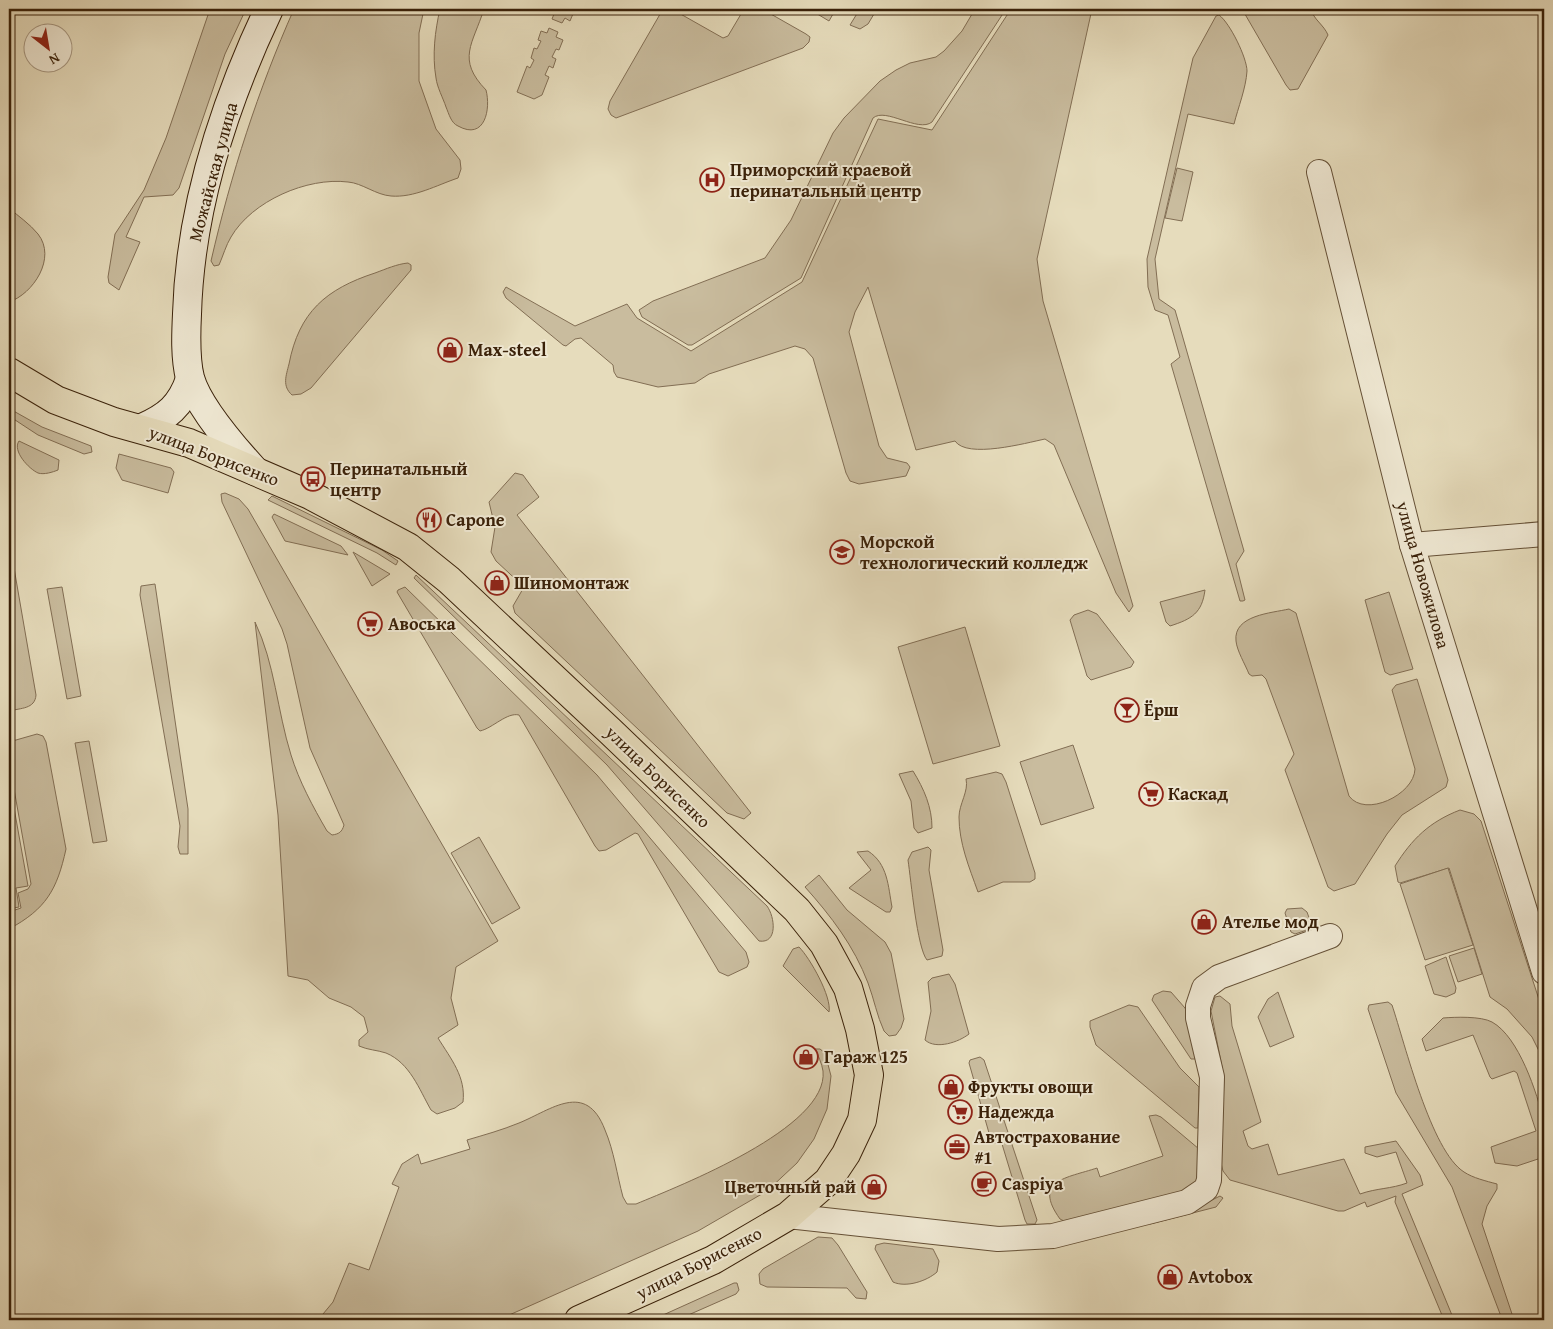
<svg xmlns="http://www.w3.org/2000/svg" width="1553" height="1329" font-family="'Gentium Book Plus',serif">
  <rect width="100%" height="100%" fill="#e6dcbc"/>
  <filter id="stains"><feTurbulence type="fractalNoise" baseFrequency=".004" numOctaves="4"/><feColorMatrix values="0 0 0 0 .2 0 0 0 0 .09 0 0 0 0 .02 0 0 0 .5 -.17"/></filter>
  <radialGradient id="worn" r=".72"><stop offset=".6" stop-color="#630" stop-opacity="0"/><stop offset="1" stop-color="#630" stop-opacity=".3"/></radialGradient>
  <g fill="#c9bc9e" stroke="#826e54">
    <polygon points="210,9 246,9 225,54 179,188 173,195 144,197 126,237 140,242 119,290 109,283 108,277 115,234 144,190 166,138"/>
    <path d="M294,9h130l-5,24v48l17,48 24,31 1,9 -3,9c-21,7 -44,20 -67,18 -15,-1 -29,-13 -43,-14 -41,-5 -96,19 -117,55 -5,8 -8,19 -12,28l-5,1 -3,-5c20,-87 47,-171 83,-252z"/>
    <path d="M440,9h44c-11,35 -28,50 2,81 5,19 -1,51 -28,36 -7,-3 -9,-12 -12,-19 -3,-9 -9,-20 -10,-29 -4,-23 -1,-47 4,-69z"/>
    <polygon points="548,9 575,9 570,21 565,18 562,23 552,19 554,14 547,11"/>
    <polygon points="663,9 676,9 677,12 723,38 728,36 744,9 762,9 806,34 810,37 809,42 803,48 616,118 611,115 608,109 610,101"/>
    <polygon points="809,9 824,9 833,14 829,21"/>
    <polygon points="864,9 877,9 868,24 860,29 850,25 858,12 861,14"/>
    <path d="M975,9h31l-74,113c-14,11 -46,-15 -59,-4l-72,160 -109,67h-4l-46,-28 -3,-7 14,-9 112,-43 26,-38 42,-87 11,-15 36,-37 16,-11 14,-7 26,-6 8,-6 18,-20z"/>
    <path d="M1011,9h81l-55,250 6,42 90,305 -4,6 -13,-19 -62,-148 -9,-6c-19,4 -78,20 -90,2l-39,9 -48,-163 -13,25 -6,20 30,114 8,12 20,5 3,4 -4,9 -47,8 -9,-3 -4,-8 -33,-115 -8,-9 -10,-3 -86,28 -14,9 -37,4 -41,-10 -3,-5 -1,-7 -32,-27 -6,1 -9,7 -3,-1 -57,-47 -3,-6 3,-5 69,39 52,-22 10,14 54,33 111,-69 76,-163 54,11z"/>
    <path d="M1242,9h69c2,10 13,16 17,26l-30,54 -8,1 -4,-5z"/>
    <path d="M1219,15c11,8 28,43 28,56 -1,17 -9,37 -13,53l-46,-10 -33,145 4,40 16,11 69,241 -8,13 9,36 -2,1h-3l-69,-237 9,-7 -12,-42 -13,-5 -7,-23 -1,-28 46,-201 23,-42z"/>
    <polygon points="549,28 558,32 556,37 563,40 559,50 556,49 552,57 556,59 553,68 549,66 545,75 549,77 542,95 534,99 517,92 527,66 530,68 534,60 531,58 534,48 537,49 541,41 538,40 541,31 547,33"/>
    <polygon points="1177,168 1193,172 1182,221 1165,218"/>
    <path d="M9,208c9,8 21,16 29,26 19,24 -5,60 -29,68z"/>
    <path d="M408,263l3,2v5l-100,118 -10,6 -9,1c-10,-9 -6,-19 -3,-31 10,-52 37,-75 86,-91 11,-4 22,-9 33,-10z"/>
    <polygon points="10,409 42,427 91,446 92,452 84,454 38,435 9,416"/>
    <path d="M19,441l40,19 -1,10c-5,2 -14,5 -20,3 -9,-4 -26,-22 -19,-32z"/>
    <polygon points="119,454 171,468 174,472 168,493 122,480 116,468"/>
    <polygon points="515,473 523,475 539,497 517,515 751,813 744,819 727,813 515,613 513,606 524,587 496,561 491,552 495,527 489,502"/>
    <path d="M225,493l14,6 9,10 250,432 -42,26 -5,31 7,27 -20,13c13,21 28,39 25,64l-8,6 -18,6 -6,-4c-12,-21 -21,-47 -45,-57 -9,-3 -18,-3 -27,-7v-6l9,-8 -4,-15 -13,-10 -22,-9 -21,-18 -20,-4 -10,-161 -23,-193c20,42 22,88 36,133 8,26 22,52 36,76l5,4c7,-1 10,-3 12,-10l-34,-77 -23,-104 -5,-15 -60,-127 -1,-8z"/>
    <polygon points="272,496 382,550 398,561 396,565 377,553 268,500"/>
    <polygon points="274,514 341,546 348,555 285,541 272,517"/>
    <path d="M9,539l27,156c-1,14 -15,13 -27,16z"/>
    <polygon points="353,552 390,574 372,586"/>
    <path d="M416,575l351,331c8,11 11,38 -8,35l-152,-176 -193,-187z"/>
    <polygon points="155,584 188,809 188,854 180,854 178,847 180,826 140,595 141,586"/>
    <polygon points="62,587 81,696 67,699 47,589"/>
    <path d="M405,587l192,188 149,177 3,10 -2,5 -19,9 -9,-4 -81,-138 -3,-1 -29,17 -7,1 -4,-5 -76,-131c-12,-3 -26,13 -39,16l-3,-3 -80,-136 1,-2z"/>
    <path d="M1205,590c-3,23 -13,29 -35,36l-4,-4 -6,-20z"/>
    <polygon points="1389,592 1413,669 1390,675 1385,672 1365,600"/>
    <path d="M1289,609l7,4 53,183c16,22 65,-1 66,-27l-23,-79 4,-5 21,-6 31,101 -2,7 -44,28 -15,19 -32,50 -21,7 -6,-4 -43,-117 9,-16 -28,-75 -4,-4 -10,1 -3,-2c-4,-10 -12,-23 -13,-33 -3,-26 36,-28 53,-32z"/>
    <polygon points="1088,610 1097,614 1134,662 1131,667 1091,680 1087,676 1070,620 1074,615"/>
    <polygon points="965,627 1000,746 933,764 898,647"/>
    <path d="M37,734l6,2 3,6 20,107c-9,41 -20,60 -57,80v-17l12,-4 -3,-15 10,-4 3,-5 -22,-123v-19z"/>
    <polygon points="89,741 107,841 93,843 75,743"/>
    <polygon points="1073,745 1094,808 1041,825 1020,762"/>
    <path d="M913,771c11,18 19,36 19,57l-14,5 -4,-5 -3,-27 -12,-27z"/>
    <path d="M996,772l6,2 4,8 29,91v6l-5,3h-27l-25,10c-9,-25 -19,-49 -19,-75 0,-13 10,-26 7,-38z"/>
    <polygon points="9,780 28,886 16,888 19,907 9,909"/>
    <path d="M1460,810l14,4 7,7 63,194v46l-12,-24 -25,-28 -17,-12 -41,-129 -49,15 -2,-1 -3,-16c17,-27 34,-44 65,-56z"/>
    <polygon points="479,837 520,908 492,924 451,853"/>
    <path d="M928,847l3,3 -2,20 14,80 -1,6 -15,4c-10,-12 -16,-80 -19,-100l4,-8z"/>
    <path d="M868,851c20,13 20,35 24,56l-2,5h-4l-37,-24 22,-18 -14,-18z"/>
    <polygon points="1448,868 1473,945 1425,960 1400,884"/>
    <path d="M819,875l28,35 38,32 6,11 13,66 -3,9 -5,7 -7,1 -5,-5c-7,-15 -10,-32 -16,-48 -14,-37 -37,-67 -63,-96z"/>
    <polygon points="1302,908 1307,912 1312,926 1310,929 1295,934 1291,932 1285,913 1287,909"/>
    <path d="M799,947c11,11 33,50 30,65l-46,-46 10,-17z"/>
    <polygon points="1474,948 1482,974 1458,982 1449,956"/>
    <polygon points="1446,957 1456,988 1455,993 1446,997 1434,994 1425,966"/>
    <path d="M949,974l6,10 14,50c-10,8 -33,16 -44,6l6,-29 -3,-29 4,-4z"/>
    <polygon points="1163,991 1171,992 1185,1008 1189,1017 1198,1059 1191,1059 1152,1000 1154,995"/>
    <polygon points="1278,992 1294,1037 1270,1047 1258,1017 1268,999"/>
    <path d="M1220,996l10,8 2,22 29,96 -18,9 5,15 4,3 16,-5 10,31 66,-16 16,35c17,-6 31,-5 47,-11l-11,-31 -19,5 -12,-4v-6l31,-6 24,34 3,10 -21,9 52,126h-10l-49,-118 1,-6 -29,11 -2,-5 -21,9h-6l-108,-31 -7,-9 -2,-8 3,-86 -13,-66 4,-14z"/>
    <path d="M1388,1002l4,3c13,39 39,146 72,167 9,6 22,9 33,12v5l-10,17 -5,18 30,90 -1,4 -9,1 -50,-132 -56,-94 -28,-84 1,-4z"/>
    <polygon points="1129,1005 1138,1007 1180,1068 1199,1087 1198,1128 1195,1128 1096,1045 1090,1027 1090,1021"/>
    <path d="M1443,1018c12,-1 38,-2 49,4 27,15 45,71 52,100 2,11 0,24 0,35l-27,9 -22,-3 -4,-16 45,-16 -19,-58 -3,-2 -22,8 -2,-2 -17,-42 -47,16 -4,-12z"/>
    <path d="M815,1049h5l5,4 6,23 -4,33 -13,30 -17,24 -30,28 -69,40 -200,89h-180l15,-18 16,-39 20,7 30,-83 -7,-3 10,-20 16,-10 3,10 49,-15 -3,-9c17,-5 35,-10 52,-17 32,-13 67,-43 86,7 9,21 12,45 18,67l4,7h9c43,-18 193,-76 187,-133 -1,-7 -5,-16 -8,-22z"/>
    <polygon points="980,1057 984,1060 1037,1220 1035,1224 1027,1224 1025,1220 1002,1144 993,1143 991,1140 969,1063 970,1060"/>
    <path d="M1156,1115l5,2 38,32 -2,34 -13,9 -118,30 -6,-3c-28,-39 7,-41 37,-51l3,9 63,-21 -14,-40z"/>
    <polygon points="1220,1196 1223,1198 1216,1207 1150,1224 1149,1222 1190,1211"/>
    <polygon points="818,1237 832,1238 838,1245 867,1292 866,1299 856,1298 847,1288 767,1287 760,1284 759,1274 763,1269"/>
    <path d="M884,1243l49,6 6,12 -2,11c-10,9 -31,16 -44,10l-18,-33 1,-4z"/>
    <polygon points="734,1283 737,1283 739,1290 736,1294 677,1320 652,1320"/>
  </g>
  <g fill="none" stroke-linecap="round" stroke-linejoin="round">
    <g stroke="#655036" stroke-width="26">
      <g id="street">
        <polyline points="1319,172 1412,545 1544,972"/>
        <polyline points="1412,545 1544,534"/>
        <polyline points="788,1216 998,1239 1053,1236 1187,1202 1206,1189 1209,1180 1212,1077 1198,1018 1198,1006 1204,988 1219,977 1330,936"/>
      </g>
    </g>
    <g stroke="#3a2109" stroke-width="30">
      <g id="secondary">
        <path d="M142,428c25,-11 39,-22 48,-49"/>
        <path d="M255,471c-20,-22 -57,-65 -65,-93 -5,-20 -4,-44 -3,-64 3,-106 37,-210 82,-305"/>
      </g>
    </g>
    <g stroke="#3a2109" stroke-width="30">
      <polyline id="primary" points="9,372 56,400 114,422 189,443 310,495 408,547 449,580 610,731 797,910 824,944 848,988 860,1029 869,1075 862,1120 846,1154 828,1181 788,1216 713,1260 579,1320"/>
    </g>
    <use href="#street" stroke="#efe8d3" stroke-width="24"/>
    <use href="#secondary" stroke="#efe8d3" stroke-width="28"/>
    <use href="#primary" stroke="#e6dcbc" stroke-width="28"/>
  </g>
  <defs>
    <g id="hospital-ring" transform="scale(1.25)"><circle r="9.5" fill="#efe8d3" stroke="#8f2418" stroke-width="1.5"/><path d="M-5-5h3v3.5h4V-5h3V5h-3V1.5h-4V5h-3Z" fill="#8f2418"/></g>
    <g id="shop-ring" transform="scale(1.25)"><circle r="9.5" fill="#efe8d3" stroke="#8f2418" stroke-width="1.5"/><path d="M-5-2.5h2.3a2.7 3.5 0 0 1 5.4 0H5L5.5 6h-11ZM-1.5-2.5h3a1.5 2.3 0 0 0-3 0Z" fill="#8f2418"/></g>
    <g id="bus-ring" transform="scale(1.25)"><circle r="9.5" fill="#efe8d3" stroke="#8f2418" stroke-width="1.5"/><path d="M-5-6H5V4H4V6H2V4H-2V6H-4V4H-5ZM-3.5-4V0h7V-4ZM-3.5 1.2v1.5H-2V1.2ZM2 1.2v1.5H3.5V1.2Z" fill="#8f2418"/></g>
    <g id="restaurant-ring" transform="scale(1.25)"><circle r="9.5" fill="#efe8d3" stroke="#8f2418" stroke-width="1.5"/><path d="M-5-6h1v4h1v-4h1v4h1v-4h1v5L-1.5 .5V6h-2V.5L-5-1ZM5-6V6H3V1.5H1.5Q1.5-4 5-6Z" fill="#8f2418"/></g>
    <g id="university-ring" transform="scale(1.25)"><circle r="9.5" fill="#efe8d3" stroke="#8f2418" stroke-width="1.5"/><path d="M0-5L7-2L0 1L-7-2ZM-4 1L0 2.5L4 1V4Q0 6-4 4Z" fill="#8f2418"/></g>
    <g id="supermarket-ring" transform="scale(1.25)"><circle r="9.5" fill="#efe8d3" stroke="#8f2418" stroke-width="1.5"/><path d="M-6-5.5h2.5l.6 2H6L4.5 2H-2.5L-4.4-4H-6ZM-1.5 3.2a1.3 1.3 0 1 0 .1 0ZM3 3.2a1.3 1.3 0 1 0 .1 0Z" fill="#8f2418"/></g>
    <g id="bar-ring" transform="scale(1.25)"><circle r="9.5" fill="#efe8d3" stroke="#8f2418" stroke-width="1.5"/><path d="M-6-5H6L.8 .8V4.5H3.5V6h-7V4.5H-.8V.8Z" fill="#8f2418"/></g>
    <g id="office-ring" transform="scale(1.25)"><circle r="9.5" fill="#efe8d3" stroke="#8f2418" stroke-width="1.5"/><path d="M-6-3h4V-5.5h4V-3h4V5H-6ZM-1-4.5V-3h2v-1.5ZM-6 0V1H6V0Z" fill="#8f2418"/></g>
    <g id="cafe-ring" transform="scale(1.25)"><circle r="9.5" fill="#efe8d3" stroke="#8f2418" stroke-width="1.5"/><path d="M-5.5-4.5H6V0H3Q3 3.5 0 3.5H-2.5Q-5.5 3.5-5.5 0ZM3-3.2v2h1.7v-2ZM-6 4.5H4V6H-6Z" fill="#8f2418"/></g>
  </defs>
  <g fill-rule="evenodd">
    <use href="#hospital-ring" x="712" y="180"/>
    <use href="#shop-ring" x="450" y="350"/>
    <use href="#bus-ring" x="313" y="479"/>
    <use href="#restaurant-ring" x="429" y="520"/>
    <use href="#university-ring" x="842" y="552"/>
    <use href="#shop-ring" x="497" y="583"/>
    <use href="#supermarket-ring" x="370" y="624"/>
    <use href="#bar-ring" x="1127" y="710"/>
    <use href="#supermarket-ring" x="1151" y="794"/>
    <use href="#shop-ring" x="1204" y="922"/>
    <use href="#shop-ring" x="806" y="1057"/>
    <use href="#shop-ring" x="951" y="1087"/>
    <use href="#supermarket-ring" x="960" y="1112"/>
    <use href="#office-ring" x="957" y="1147"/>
    <use href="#cafe-ring" x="984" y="1184"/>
    <use href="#shop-ring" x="874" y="1187"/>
    <use href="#shop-ring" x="1170" y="1277"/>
  </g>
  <g text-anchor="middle" stroke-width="4" stroke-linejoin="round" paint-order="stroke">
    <g font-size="18" font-weight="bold" fill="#3a2109" stroke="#efe8d3" text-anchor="start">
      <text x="730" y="176">Приморский краевой<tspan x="730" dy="21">перинатальный центр</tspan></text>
      <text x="468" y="356">Max-steel</text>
      <text x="330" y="475">Перинатальный<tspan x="330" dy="21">центр</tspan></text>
      <text x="446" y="526">Capone</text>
      <text x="860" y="548">Морской<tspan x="860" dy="21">технологический колледж</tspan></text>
      <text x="514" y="589">Шиномонтаж</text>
      <text x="388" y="630">Авоська</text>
      <text x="1144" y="716">Ёрш</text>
      <text x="1168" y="800">Каскад</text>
      <text x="1222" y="928">Ателье мод</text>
      <text x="824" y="1063">Гараж 125</text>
      <text x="968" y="1093">Фрукты овощи</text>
      <text x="978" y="1118">Надежда</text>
      <text x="974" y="1143">Автострахование<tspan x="974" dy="21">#1</tspan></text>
      <text x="1002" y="1190">Caspiya</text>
      <text x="856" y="1193" text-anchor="end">Цветочный рай</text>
      <text x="1188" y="1283">Avtobox</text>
    </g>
    <g font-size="18" fill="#3a2109" stroke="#efe8d3">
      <text transform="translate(213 172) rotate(-75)" y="6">Можайская улица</text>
      <text transform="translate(214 456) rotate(21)" y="6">улица Борисенко</text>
      <text transform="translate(1423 575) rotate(74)" y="6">улица Новожилова</text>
      <text transform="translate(658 777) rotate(44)" y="6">улица Борисенко</text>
      <text transform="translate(699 1263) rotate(-27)" y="6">улица Борисенко</text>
    </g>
  </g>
  <rect width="1553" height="1329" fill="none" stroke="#e6dcbc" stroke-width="30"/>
  <rect x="10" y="10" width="1533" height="1309" fill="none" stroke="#3a2109" stroke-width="2.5"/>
  <rect x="15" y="15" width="1523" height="1299" fill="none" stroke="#3a2109"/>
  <g transform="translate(48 48) rotate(149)"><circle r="24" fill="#efe8d3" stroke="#a79882"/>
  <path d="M0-4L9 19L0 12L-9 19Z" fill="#8f2418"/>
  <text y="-8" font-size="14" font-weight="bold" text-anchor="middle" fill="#3a2109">N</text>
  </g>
  <rect width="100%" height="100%" filter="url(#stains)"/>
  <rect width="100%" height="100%" fill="url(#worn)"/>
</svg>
